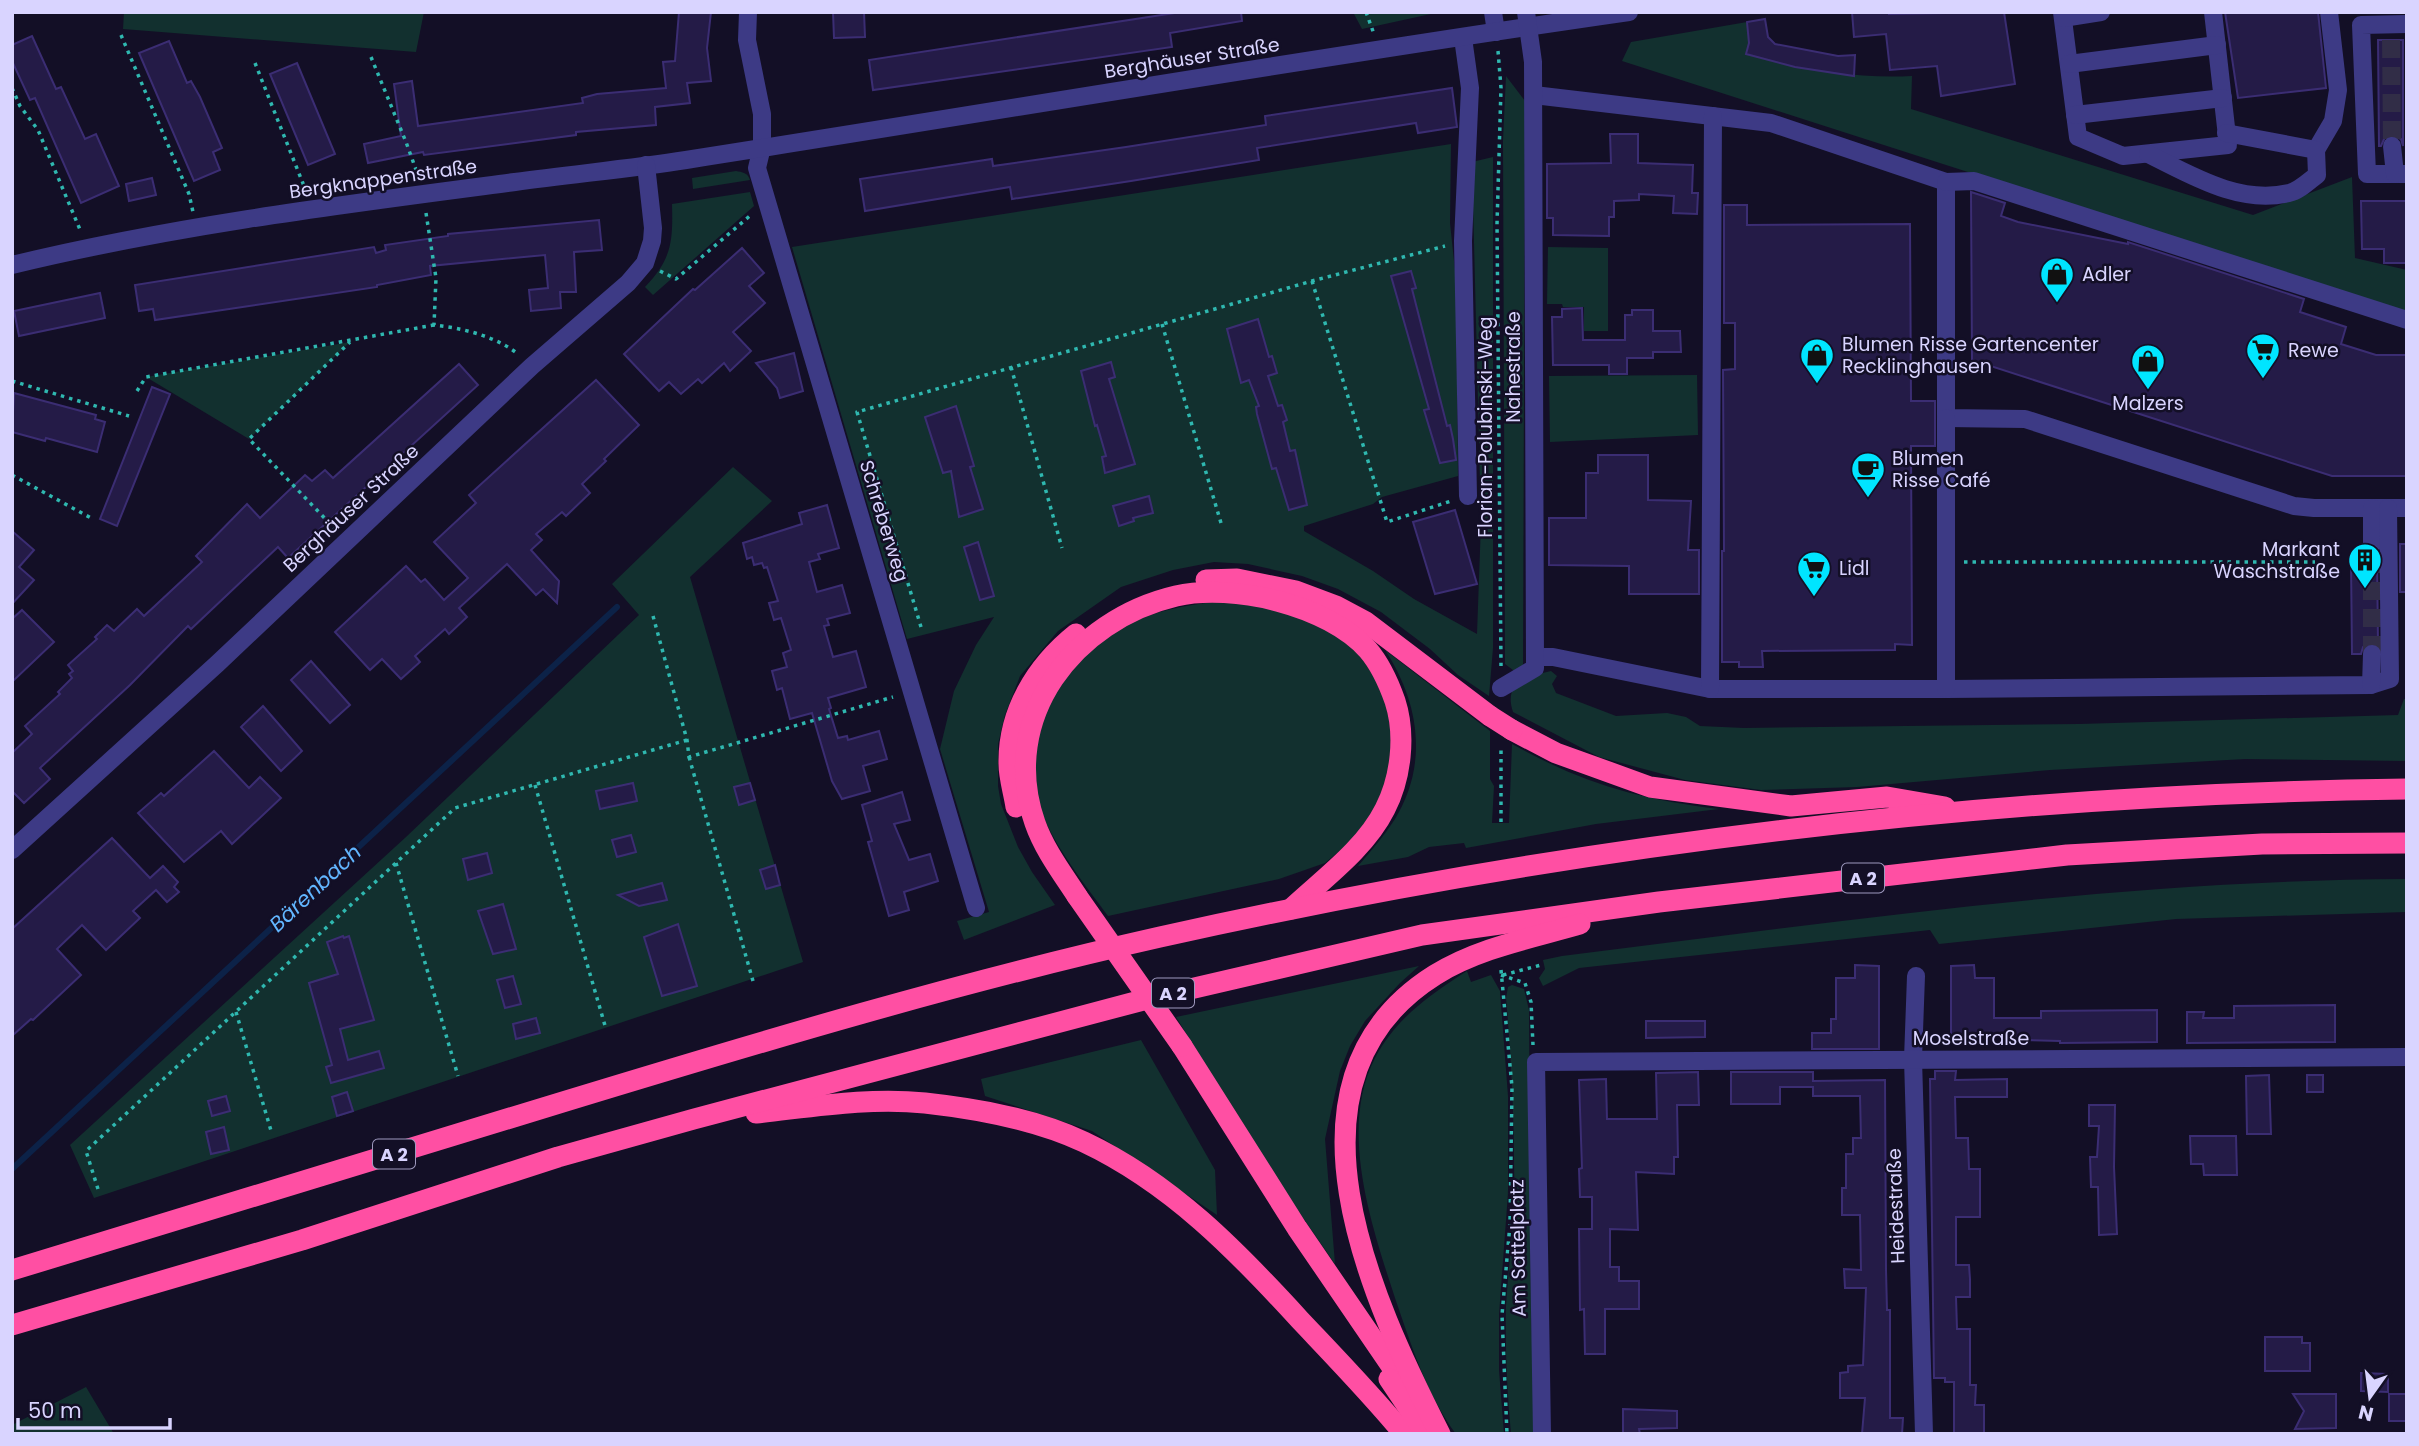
<svg xmlns="http://www.w3.org/2000/svg" width="2419" height="1446" viewBox="0 0 2419 1446" font-family="Poppins,sans-serif">
	<style>
		.green { fill: #12302f }
		.lines { fill: none; stroke-linecap: round; stroke-linejoin: round }
		.stream { stroke: #0c2248; stroke-width: 6 }
		.building { fill: #241b47; stroke: #3b2d73; stroke-width: 2 }
		.minor-tunnel { stroke: #312d47; stroke-width: 18; stroke-dasharray: 18 9; stroke-linecap: butt }
		.path { stroke: #2fb8b0; stroke-width: 3.5; stroke-dasharray: 3.5 5; stroke-linecap: butt }
		.minor { stroke: #3d3a85; stroke-width: 18 }
		.highway { stroke: #ff4fa3; stroke-width: 21 }
		.highway-bridge { stroke: #ff4fa3; stroke-width: 21 }
		.labels { text-anchor: middle; dominant-baseline: central; stroke-width: 5; stroke-linejoin: round; paint-order: stroke }
		.shield { fill: #130f26; stroke: #9e99be; stroke-width: 2 }
		.shield-label { font-size: 18px; font-weight: bold; fill: #d9d4ff }
		.street-label { font-size: 19px; fill: #d9d4ff; stroke: #130f26 }
		.poi-label { font-size: 19px; fill: #d9d4ff; stroke: #130f26; text-anchor: start }
		.water-label { font-size: 21px; font-style: italic; fill: #62b6ff; stroke: #130f26 }
	</style>
	<rect width="100%" height="100%" fill="#130f26"/>
	<!-- green -->
	<g class="green">
		<path d="M124 12H424L416 52 123 29Z"/>
		<path d="M1353 12H1440L1362 29Z"/>
		<path d="M1747 22 1749 43 1746 54C1801 69 1855 79 1912 76L1911 109 2253 215 2352 177 2355 258 2407 270V313L1622 61 1631 42Z"/>
		<path d="M1506 76 1525 101 1523 669 1517 673 1505 664 1503 140Z"/>
		<path d="M1451 144 1450 223 1456 280 1458 476 1382 497 1373 504 1304 526V531L1373 571 1414 599 1477 634 1481 523 1472 162 1493 157V648L1489 696 1458 675 1430 649 1381 612 1338 589 1302 576 1248 564 1214 562 1173 570 1121 587 1058 631 1020 676 1005 715 998 744V786L1001 804 1018 847 1032 872 1055 905 964 940 957 921 989 912 940 749 954 691 976 645 994 617 907 639 792 247Z"/>
		<path d="M736 171C742 172 748 173 750 180L693 189 692 178Z"/>
		<path d="M750 192 754 206 653 295 645 287C672 259 673 241 672 204Z"/>
		<path d="M1548 247 1608 248V331H1584V307H1563L1562 304H1547Z"/>
		<path d="M350 342 249 439 146 377Z"/>
		<path d="M1697 375 1698 435 1550 442 1549 376Z"/>
		<path d="M733 467 772 501 690 577 803 962 94 1198 70 1145 406 837 639 615 612 584Z"/>
		<path d="M1215 602 1272 605 1330 629 1363 658 1378 684 1388 710 1392 743 1387 781 1372 814 1348 844 1325 863 1279 879 1108 916C1086 886 1055 847 1042 813 1031 782 1032 743 1043 712 1055 681 1098 640 1127 625 1155 611 1184 605 1215 602Z"/>
		<path d="M1385 650 1490 731V779L1494 786 1492 823H1509L1512 744C1584 784 1638 799 1719 809L1596 824 1466 848 1464 843 1429 847 1408 857 1358 866C1371 851 1384 836 1395 819 1429 763 1419 702 1385 650Z"/>
		<path d="M1551 671 1557 676 1552 684 1556 693 1616 716 1667 713 1686 717 1700 726 1744 728 2079 724 2398 715 2404 699H2407V761L2245 759 2050 770 1857 787 1761 790 1685 780 1599 757 1513 712C1503 682 1527 677 1551 671Z"/>
		<path d="M2407 879V912L2176 919 1939 944 1930 930 1579 968 1543 986 1539 978 1545 969 1543 960 1562 956C1843 921 2123 880 2407 879Z"/>
		<path d="M1419 966 1400 983 1365 1021 1350 1046 1340 1071 1325 1139 1335 1264 1194 1060 1199 1054 1176 1017Z"/>
		<path d="M1467 971 1471 982 1491 975 1500 991 1508 1096V1193L1499 1315V1370L1504 1434H1456C1426 1394 1411 1344 1395 1298 1372 1227 1338 1129 1375 1058 1396 1018 1431 994 1467 971Z"/>
		<path d="M1512 985 1524 989 1529 1010 1531 1313 1536 1434H1511C1507 1392 1505 1348 1506 1306 1508 1271 1513 1236 1514 1200 1515 1132 1512 1065 1506 998L1508 987Z"/>
		<path d="M1141 1040 1215 1170 1217 1215 1092 1131 985 1096 981 1079Z"/>
		<path d="M86 1387 114 1434H12V1425Z"/>
	</g>
	<g class="lines">
		<!-- stream -->
		<path class="stream" d="M12 1169 617 607"/>
	</g>
	<!-- building -->
	<g class="building">
		<path d="M679 12H711L707 48 711 81 687 83 690 103 655 107 656 125 576 132V135L424 155 423 152 368 163 364 144 401 136 394 84 412 81 418 126 583 103 582 98 597 94 666 88 663 62 675 61Z"/>
		<path d="M833 12H864L865 37 834 38Z"/>
		<path d="M1181 12H1241L1242 21 1170 33 1172 47 873 90 869 60Z"/>
		<path d="M1852 12H1889V14L2004 12 2015 84 1941 96 1937 66 1890 70 1886 34 1854 37Z"/>
		<path d="M2225 12H2318L2326 88 2238 98Z"/>
		<path d="M1765 19 1768 37 1775 44 1838 56 1855 55 1854 76 1795 67 1746 54 1749 43 1747 22Z"/>
		<path d="M32 36 56 89 61 87 85 139 96 134 119 186 81 203 35 98 30 100 12 61V45Z"/>
		<path d="M2378 40H2403V146L2401 139 2391 135 2385 137 2381 146H2379Z"/>
		<path d="M169 41 187 83 191 81 200 97 222 148 213 152 220 170 194 181 139 53Z"/>
		<path d="M297 63 335 154 308 165 270 74Z"/>
		<path d="M1452 88 1457 127 1418 133 1416 123 1257 148 1259 160 1131 181 1012 199 1010 187 865 211 860 179 992 159 993 166 1126 147 1266 125 1265 116Z"/>
		<path d="M1610 134H1638V163L1693 165 1692 193H1698L1697 214 1673 213 1674 196 1639 194V200L1614 201V217H1609V236L1553 235V218H1547V164L1611 163Z"/>
		<path d="M152 178 156 195 129 201 126 184Z"/>
		<path d="M1971 192 2005 203 2001 216 2018 222 2128 244V242L2304 299 2300 312 2346 327 2341 344 2376 355H2407V476H2332L1972 360Z"/>
		<path d="M2361 201H2407V263H2384V249H2362Z"/>
		<path d="M1724 205H1747V225L1910 224 1911 401H1935V446H1911L1912 645 1895 644V650L1762 651 1763 667H1739V662H1722V551H1724L1723 370 1735 369V323H1724Z"/>
		<path d="M599 220 602 250 574 252 576 292H560L561 308 531 311 529 290 548 288 545 255 430 266 431 275 377 285V287L155 320 153 309 139 311 135 285 374 247 376 253 386 250 385 245 448 236V234Z"/>
		<path d="M742 248 764 273 749 286 765 303 733 332 751 351 730 371 724 363 702 383 698 379 681 394 669 382 659 391 624 354 693 289 695 290Z"/>
		<path d="M1411 271 1416 288 1412 289 1447 426 1450 425 1453 439 1456 460 1440 463 1424 410 1429 409 1391 276Z"/>
		<path d="M100 293 105 318 19 336 14 311Z"/>
		<path d="M1582 308 1583 340H1625V315H1632V310H1653V331H1680L1681 352H1653V358H1627V374H1609V365H1553L1552 317H1562V309Z"/>
		<path d="M1258 319 1269 357 1272 356 1277 373 1268 376 1278 406 1282 405 1287 420 1283 422 1290 451 1295 450 1307 505 1289 510 1276 468 1272 469 1257 414 1256 407 1259 406 1249 380 1241 383 1227 329Z"/>
		<path d="M794 353 803 391 780 398 777 388 756 363Z"/>
		<path d="M1111 362 1115 377 1109 379 1135 464 1105 473 1102 457 1106 456 1097 425 1095 426 1081 371Z"/>
		<path d="M459 364 478 385 288 558 278 547 191 629 188 626 130 685 40 768 50 779 24 803 12 791V753L32 734 25 726 60 694 58 692 72 678 69 674 73 671 68 665 97 639 95 637 107 625 114 631 137 609 144 616 202 562 196 556 247 504 260 518 305 475 312 481 325 470 333 478Z"/>
		<path d="M596 380 639 425 604 459 606 461 582 484 590 493 566 516 562 512 536 534 542 540 531 550 559 581 557 603 543 589 536 595 507 564 459 608 467 617 449 634 445 629 415 656 420 662 401 679 382 659 370 670 335 632 406 566 421 582 425 579 444 600 468 578 434 542 476 503 469 495Z"/>
		<path d="M152 387 170 394 117 526 100 519Z"/>
		<path d="M14 393 96 415 95 419 105 422 97 452 46 438 45 441 12 432Z"/>
		<path d="M956 406 974 466 970 467 983 509 959 517 951 471 943 473 925 417Z"/>
		<path d="M1598 455H1648V500L1691 501 1688 550H1699V594H1629V566L1549 565V518H1586V473H1598Z"/>
		<path d="M1149 496 1153 513 1133 518 1134 521 1119 526 1113 506Z"/>
		<path d="M827 505 839 548 818 554 820 559 809 562 817 592 842 585 850 613 827 619 829 625 824 626 833 657 856 651 866 687 828 698 831 708 829 709 838 738 847 736 848 740 879 731 887 759 863 766 870 791 842 799 832 781 812 713 790 719 782 688 777 690 772 671 787 667 783 653 791 650 781 618 774 620 769 603 778 601 767 567 764 568 762 563 754 565 752 557 747 559 743 543 802 524 799 513Z"/>
		<path d="M1455 510 1477 584 1435 594 1413 522Z"/>
		<path d="M12 531 34 550 19 567 34 580 12 604Z"/>
		<path d="M978 542 994 596 980 600 964 547Z"/>
		<rect x="2400" y="544" width="7" height="48"/>
		<path d="M2364 552 2371 556 2377 555 2378 645 2367 644 2363 647 2361 654H2352L2351 561H2364Z"/>
		<path d="M22 610 54 642 12 682V619Z"/>
		<path d="M311 661 350 705 330 723 291 680Z"/>
		<path d="M263 706 302 751 281 771 241 727Z"/>
		<path d="M214 751 249 788 260 777 281 798 232 844 221 831 184 862 138 813 161 793 164 796Z"/>
		<path d="M633 783 637 801 600 809 596 791Z"/>
		<path d="M750 783 755 800 739 805 734 787Z"/>
		<path d="M902 792 910 820 894 824 909 860 930 854 938 881 904 892 909 910 889 916 868 842 872 841 862 805Z"/>
		<path d="M631 835 636 852 617 857 612 840Z"/>
		<path d="M112 838 150 878 163 866 178 882 174 887 179 892 167 902 156 890 133 911 140 918 106 950 82 925 57 949 81 975 33 1020 31 1019 12 1036V929Z"/>
		<path d="M487 853 492 873 468 880 463 859Z"/>
		<path d="M775 865 780 885 766 889 760 870Z"/>
		<path d="M662 883 667 900 639 906 618 895Z"/>
		<path d="M503 904 516 949 493 954 478 911Z"/>
		<path d="M678 924 697 986 662 996 644 937Z"/>
		<path d="M343 936 344 938 349 936 374 1020 340 1029 348 1060 379 1051 384 1068 331 1083 326 1067 332 1065 309 983 338 974 327 942Z"/>
		<path d="M1855 965 1879 966V1049H1812V1033H1831V1019H1836V978H1855Z"/>
		<path d="M1974 965 1975 978H1994V1018H2041V1011L2157 1010V1042L2060 1043V1041L2027 1040V1043L2003 1044V1035H1951V966Z"/>
		<path d="M513 976 521 1004 505 1008 497 980Z"/>
		<path d="M2335 1005V1042L2187 1043V1012H2204L2203 1018H2234V1006Z"/>
		<path d="M536 1018 540 1033 516 1039 513 1024Z"/>
		<path d="M1646 1021H1705V1037L1646 1038Z"/>
		<path d="M1935 1071H1956L1955 1080 2007 1079V1097H1955L1956 1138H1968L1969 1169H1980V1217H1956V1265H1969L1970 1279V1297H1956L1957 1329H1970V1385H1976L1975 1405H1984V1434H1954V1382H1945V1378H1934L1930 1079H1935Z"/>
		<path d="M1698 1072 1699 1105H1677L1678 1157H1674V1174L1636 1172 1638 1230 1610 1229V1267H1619V1281H1639V1309H1605V1354H1585L1584 1309 1580 1310 1579 1229H1592V1197H1580L1579 1169 1582 1168 1579 1080 1606 1079 1607 1119H1657L1656 1073Z"/>
		<path d="M1731 1072H1813V1081L1885 1080 1886 1270 1887 1310H1890V1418H1903L1902 1434H1862L1865 1398H1840V1373L1848 1372V1366L1863 1365 1866 1288H1845L1844 1269 1861 1270 1860 1215H1842V1188H1846V1154H1853V1138H1861L1860 1096H1813V1087H1780V1104H1731Z"/>
		<path d="M2269 1075 2271 1134H2247L2246 1076Z"/>
		<rect x="2307" y="1075" width="16" height="17"/>
		<path d="M347 1092 353 1111 337 1116 332 1097Z"/>
		<path d="M226 1096 230 1111 212 1116 208 1101Z"/>
		<path d="M2089 1105H2115L2114 1167 2117 1234 2099 1235 2098 1187H2091L2090 1157H2097L2099 1126H2089Z"/>
		<path d="M224 1127 229 1150 211 1154 206 1132Z"/>
		<path d="M2190 1136H2236L2237 1175H2204L2203 1164H2191Z"/>
		<path d="M2265 1337H2302V1343H2310V1371H2265Z"/>
		<path d="M2361 1373 2388 1374V1392L2361 1391Z"/>
		<path d="M2293 1394H2336V1428L2295 1429 2304 1411Z"/>
		<rect x="2389" y="1394" width="17" height="27"/>
		<path d="M1623 1409 1677 1411V1428L1639 1429 1640 1434H1623Z"/>
	</g>
	<g class="lines">
		<!-- minor-tunnel -->
		<g class="minor-tunnel">
			<path d="M2391 40 2392 146"/>
			<path d="M2372 654V545"/>
		</g>
		<!-- path -->
		<g class="path">
			<path d="M1366 12 1374 34"/>
			<path d="M121 35 189 194 193 212"/>
			<path d="M1498 51 1501 88 1497 224 1501 666"/>
			<path d="M371 57 406 142 419 178"/>
			<path d="M255 63 306 191"/>
			<path d="M12 88 20 106 38 130 81 232"/>
			<path d="M426 213 436 278 434 325C462 328 495 336 518 354"/>
			<path d="M660 271 676 279 752 214"/>
			<path d="M1312 281 1387 522 1451 501"/>
			<path d="M1162 324 1221 523"/>
			<path d="M1011 367 1062 548"/>
			<path d="M12 381 129 416"/>
			<path d="M137 391 146 377 434 325"/>
			<path d="M12 475 91 518"/>
			<path d="M336 530 249 439 350 342"/>
			<path d="M1964 562H2315"/>
			<path d="M653 616 687 740 689 757 893 697"/>
			<path d="M921 627 857 412 1312 281 1445 246"/>
			<path d="M689 757 753 981"/>
			<path d="M535 785 606 1029"/>
			<path d="M1501 822V747"/>
			<path d="M396 863 458 1076"/>
			<path d="M1501 970 1512 1087 1510 1224 1502 1315 1507 1434"/>
			<path d="M1501 975 1525 983 1531 1002 1533 1045"/>
			<path d="M1503 975 1541 965"/>
			<path d="M236 1012 272 1134"/>
			<path d="M98 1189 86 1151 455 808 687 740"/>
		</g>
		<!-- minor -->
		<g class="minor">
			<path d="M748 12 747 40 762 114V147L757 168 976 908"/>
			<path d="M1493 12 1496 32"/>
			<path d="M2062 12 2078 137 2123 156 2228 145 2213 12"/>
			<path d="M2063 18 2101 12"/>
			<path d="M2407 24 2361 25 2367 174H2407"/>
			<path d="M1463 38 1470 88 1463 241 1468 496"/>
			<path d="M2069 64 2217 45"/>
			<path d="M1534 95 1771 123 1946 182V418L2025 419 2294 506 2314 508H2407"/>
			<path d="M2075 115 2223 98"/>
			<path d="M2392 146 2395 174"/>
			<path d="M2316 150 2333 121 2338 90 2329 12"/>
			<path d="M2148 154C2191 175 2239 205 2289 193 2299 191 2309 181 2317 175L2316 150 2226 133"/>
			<path d="M1946 182 1974 181 2407 320"/>
			<path d="M12 265C177 225 347 204 515 182 572 174 629 169 686 160 1000 111 1314 57 1629 12"/>
			<path d="M2372 508V545"/>
			<path d="M1535 657H1553L1710 689H1946L2371 685 2390 679 2388 508"/>
			<path d="M2371 685 2372 654"/>
			<path d="M1501 688 1535 668 1533 62 1526 12"/>
			<path d="M1710 689 1713 116"/>
			<path d="M1946 689V418"/>
			<path d="M12 850 217 664 532 366 628 283 645 263 652 241 653 228 646 165"/>
			<path d="M1916 976 1913 1059 1924 1434"/>
			<path d="M1542 1434 1536 1062 2407 1057"/>
		</g>
		<!-- highway -->
		<g class="highway">
			<path d="M1206 580 1237 579 1296 591 1336 606 1366 622 1490 716"/>
			<path d="M1512 730 1556 753 1650 787 1791 806 1887 797 1945 807"/>
			<path d="M1016 807C1014 793 1009 778 1009 764 1008 712 1036 666 1076 634"/>
			<path d="M1077 896C1062 873 1044 849 1035 823 998 717 1074 620 1176 596 1233 583 1328 605 1368 650 1380 664 1389 684 1395 701 1406 735 1401 778 1385 809 1365 849 1323 879 1291 909"/>
			<path d="M1182 1046 1297 1228 1405 1386"/>
			<path d="M756 1113C812 1107 869 1097 925 1103 979 1109 1035 1119 1084 1142 1171 1183 1237 1251 1300 1320 1335 1357 1371 1394 1404 1434"/>
			<path d="M12 1270C197 1214 382 1158 566 1101 763 1041 960 982 1160 937 1568 846 1989 794 2407 789"/>
			<path d="M12 1325 302 1240 558 1157 694 1119 1147 999 1422 935 1659 902 2067 855 2262 844 2407 843"/>
			<path d="M1389 1379 1426 1434"/>
			<path d="M1440 1434C1372 1300 1268 1080 1435 975 1478 948 1532 938 1580 924"/>
		</g>
		<!-- highway-bridge -->
		<g class="highway-bridge">
			<path d="M1490 716 1512 730"/>
			<path d="M1077 896 1182 1046"/>
		</g>
	</g>
	<!-- icons -->
	<defs>
		<g id="shop-pin" transform="scale(1.75)"><path d="M0 17L-7.5 6A9.5 9.5 0 1 1 7.5 6Z" fill="#00e5ff" stroke="#130f26"/><path d="M-5-2.5h2.3a2.7 3.5 0 0 1 5.4 0H5L5.5 6h-11ZM-1.5-2.5h3a1.5 2.3 0 0 0-3 0Z" fill="#111"/></g>
		<g id="supermarket-pin" transform="scale(1.75)"><path d="M0 17L-7.5 6A9.5 9.5 0 1 1 7.5 6Z" fill="#00e5ff" stroke="#130f26"/><path d="M-6-5.5h2.5l.6 2H6L4.5 2H-2.5L-4.4-4H-6ZM-1.5 3.2a1.3 1.3 0 1 0 .1 0ZM3 3.2a1.3 1.3 0 1 0 .1 0Z" fill="#111"/></g>
		<g id="cafe-pin" transform="scale(1.75)"><path d="M0 17L-7.5 6A9.5 9.5 0 1 1 7.5 6Z" fill="#00e5ff" stroke="#130f26"/><path d="M-5.5-4.5H6V0H3Q3 3.5 0 3.5H-2.5Q-5.5 3.5-5.5 0ZM3-3.2v2h1.7v-2ZM-6 4.5H4V6H-6Z" fill="#111"/></g>
		<g id="building-pin" transform="scale(1.75)"><path d="M0 17L-7.5 6A9.5 9.5 0 1 1 7.5 6Z" fill="#00e5ff" stroke="#130f26"/><path d="M-4-6H4V6H1V3H-1V6H-4ZM-2.5-4.3h1.7v1.8h-1.7ZM.8-4.3h1.7v1.8H.8ZM-2.5-1h1.7V.8h-1.7ZM.8-1h1.7V.8H.8Z" fill="#111"/></g>
	</defs>
	<g fill-rule="evenodd">
		<use href="#shop-pin" x="2057" y="274"/>
		<use href="#supermarket-pin" x="2263" y="350"/>
		<use href="#shop-pin" x="1817" y="355"/>
		<use href="#shop-pin" x="2148" y="361"/>
		<use href="#cafe-pin" x="1868" y="469"/>
		<use href="#building-pin" x="2365" y="560"/>
		<use href="#supermarket-pin" x="1814" y="568"/>
	</g>
	<g class="labels">
		<!-- shield labels -->
		<g class="shield">
			<rect x="1842" y="863.5" width="42" height="29" rx="5"/>
			<rect x="1152" y="978.5" width="42" height="29" rx="5"/>
			<rect x="373" y="1139.5" width="42" height="29" rx="5"/>
		</g>
		<g class="shield-label">
			<text x="1863" y="878">A 2</text>
			<text x="1173" y="993">A 2</text>
			<text x="394" y="1154">A 2</text>
		</g>
		<!-- street labels -->
		<g class="street-label">
			<text transform="translate(1192 58) rotate(-9)">Berghäuser Straße</text>
			<text transform="translate(383 179) rotate(-8)">Bergknappenstraße</text>
			<text transform="translate(1513 367) rotate(-90)">Nahestraße</text>
			<text transform="translate(1485 427) rotate(-90)">Florian-Polubinski-Weg</text>
			<text transform="translate(351 508) rotate(-43)">Berghäuser Straße</text>
			<text transform="translate(884 521) rotate(73)">Schreberweg</text>
			<text x="1971" y="1038">Moselstraße</text>
			<text transform="translate(1896 1206) rotate(-92)">Heidestraße</text>
			<text transform="translate(1518 1248) rotate(-91)">Am Sattelplatz</text>
		</g>
		<!-- poi labels -->
		<g class="poi-label">
			<text x="2082" y="274">Adler</text>
			<text x="1842" y="344">Blumen Risse Gartencenter<tspan x="1842" dy="22">Recklinghausen</tspan></text>
			<text x="2288" y="350">Rewe</text>
			<text x="2148" y="403" text-anchor="middle">Malzers</text>
			<text x="1892" y="458">Blumen<tspan x="1892" dy="22">Risse Café</tspan></text>
			<text x="2340" y="549" text-anchor="end">Markant<tspan x="2340" dy="22">Waschstraße</tspan></text>
			<text x="1839" y="568">Lidl</text>
		</g>
		<!-- water labels -->
		<g class="water-label">
			<text transform="translate(315 888) rotate(-43)">Bärenbach</text>
		</g>
	</g>
	<!-- border -->
	<rect width="2419" height="1446" fill="none" stroke="#d9d4ff" stroke-width="28"/>
	<!-- north arrow -->
	<g transform="translate(2370 1397) rotate(194)" stroke="#130f26" stroke-width="5" paint-order="stroke">
	<path d="M0-5L12 26L0 18L-12 26Z" fill="#d9d4ff"/>
	<text y="-10" font-size="19" font-weight="bold" text-anchor="middle" fill="#d9d4ff">N</text>
	</g>
	<!-- scale -->
	<path d="M18 1418v10h152v-10" fill="none" stroke="#d9d4ff" stroke-width="3.5"/>
	<text x="28" y="1418" font-size="21" fill="#d9d4ff" stroke="#130f26" stroke-width="5" paint-order="stroke">50 m</text>
</svg>
